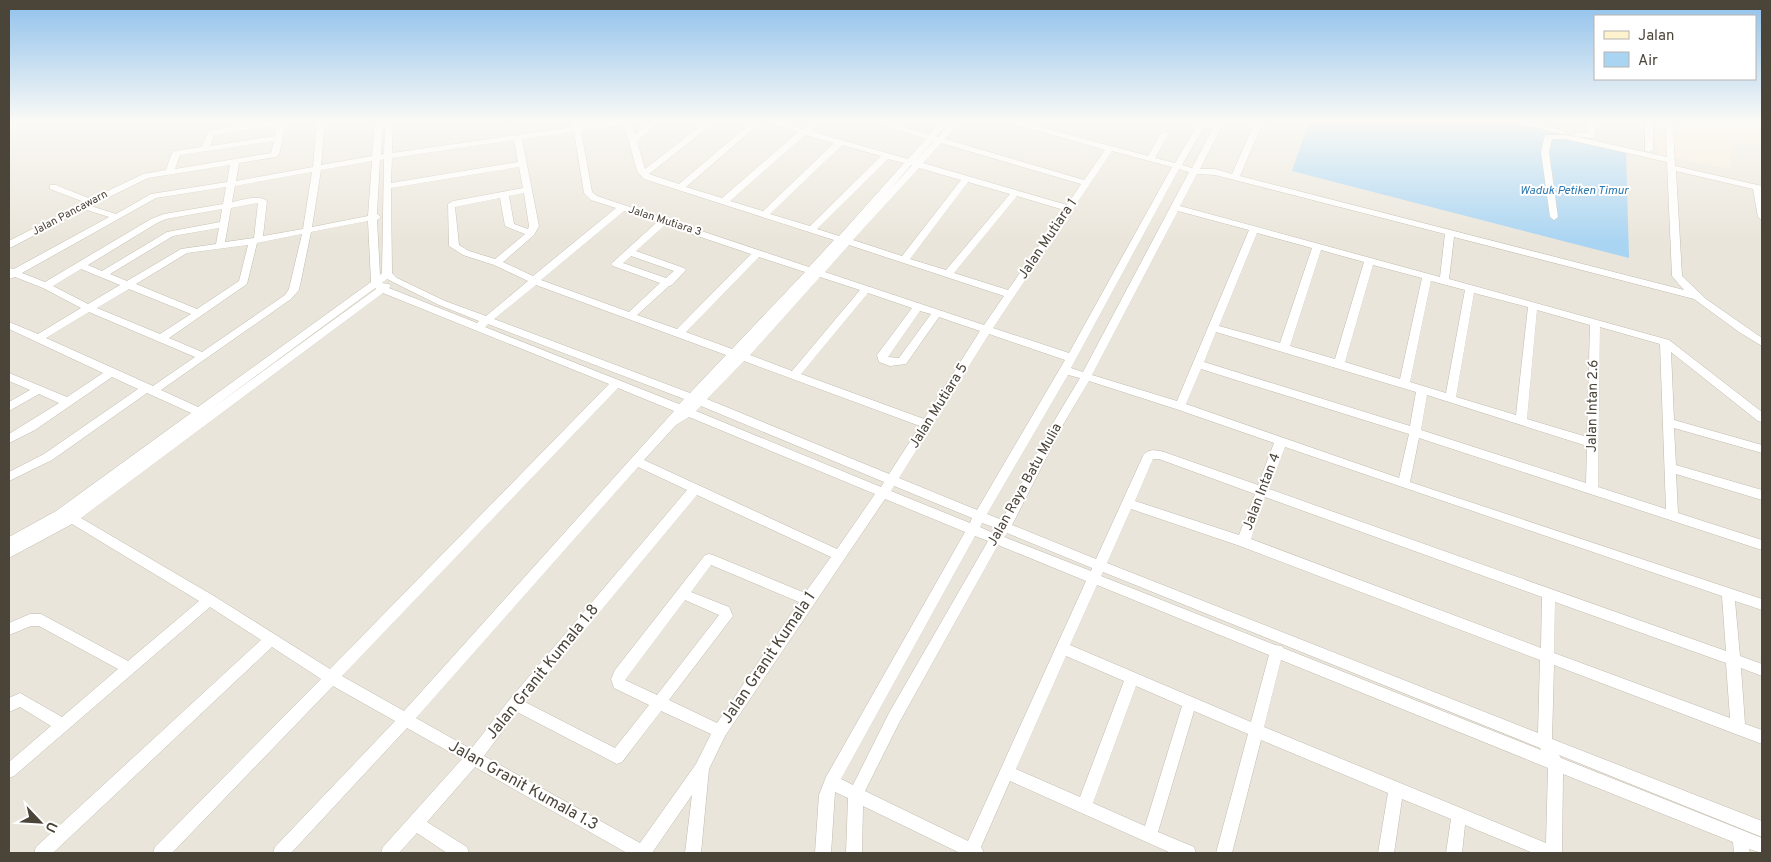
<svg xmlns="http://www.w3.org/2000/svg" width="1771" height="862" viewBox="0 0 1771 862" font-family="Overpass,sans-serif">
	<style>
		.residential { fill: #eae5da }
		.commercial { fill: #f7ead8 }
		.water { fill: #a9d4f2 }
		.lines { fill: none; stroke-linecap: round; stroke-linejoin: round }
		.street-casing { stroke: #c2bbae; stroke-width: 1 }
		.secondary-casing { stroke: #d6c79b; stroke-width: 1 }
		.street { fill: #fff; fill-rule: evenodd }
		.secondary { fill: #fff3cd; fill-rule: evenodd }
		.labels { text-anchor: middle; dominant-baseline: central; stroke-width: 4; stroke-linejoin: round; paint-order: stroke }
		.far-street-label { font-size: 11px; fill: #4b4439; stroke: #fff }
		.far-water-label { font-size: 12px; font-style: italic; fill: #2e7ab2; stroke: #fff }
		.street-label { font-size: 14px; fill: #4b4439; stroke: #fff }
		.near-street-label { font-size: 16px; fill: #4b4439; stroke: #fff }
	</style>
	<rect width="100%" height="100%" fill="#f6f3ec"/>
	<!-- residential -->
	<path class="residential" d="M9 122H1657L1658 154 1730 169 1732 137 1762 144V853H9Z"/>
	<!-- commercial -->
	<path class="commercial" d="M1657 122H1762V144L1732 138 1730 169 1658 154Z"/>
	<!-- water -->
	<path class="water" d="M1309 122H1512L1626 151 1629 258 1292 171Z"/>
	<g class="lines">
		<!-- street casing -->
		<g class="street-casing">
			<g id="street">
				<path d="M262 122H286L279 155 275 157 239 163 236 181 313 167 317 122H325L321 165 372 156 375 122H383L381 155 384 154 385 122H393L392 153 573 127 572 122H580L581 126 604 122H631L635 135 650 122H659L637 141 645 169 705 122H715L649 174 679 184 752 122H761L686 187 722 198 798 132 767 122H781L803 129 810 122H819L810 131 908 159 926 139 874 122H888L929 135 940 122H949L936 137H938L951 122H960L945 139 1084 180 1105 150 1007 122H1022L1148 156 1161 133 1165 131 1169 133 1155 158 1175 163 1199 122H1207L1182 165 1192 168 1216 122H1224L1200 169H1215L1232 174 1255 122H1263L1240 176 1684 290 1672 276 1667 162 1565 139H1552L1549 152 1558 217 1554 220 1550 217 1541 152 1545 135H1565L1577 137 1574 135 1575 133H1588V122H1596L1595 138 1578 137 1667 157 1665 122H1673L1675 166 1762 186V220L1758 217 1753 189 1676 171 1682 276 1706 299 1762 338V346L1739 332 1694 299 1454 237 1449 279 1669 340 1762 412V422L1758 421 1671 352 1674 420 1762 445V453L1674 428 1676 465 1762 490V500L1676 474 1678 513 1762 540V550L1419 438 1410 482 1762 599V610L1735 601 1740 656 1762 664V676L1741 668 1745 724 1762 730V744L1554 665 1552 739 1762 821V837L1559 755 1561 758 1762 838V853L1749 849 1750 853H1734L1733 842 1563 774 1562 853H1533L1465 825 1462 853H1446L1451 819 1402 799 1394 853H1378L1388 793 1261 740 1232 853H1216L1248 734 1194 711 1158 832 1194 847 1196 853H1171L1010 781 981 847 984 853H960L863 806 862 853H846L848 798 835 792 831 853H815L819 795 826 777 965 532 885 499 725 736 709 769 701 853H685L692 795 652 853H627L475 767 427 822 467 847 469 853H447L417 833 399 853H381L383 847 462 759 407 728 291 853H273L275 847 395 721 333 686 172 853H153L155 847 321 679 272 647 53 853H34L36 847 261 640 210 607 14 776 9 778V762L51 726 20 707 9 712V698L20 693 62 717 118 669 39 626H31L9 635V623L30 614H41L128 661 199 601 72 524 9 558V537L56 511 191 413 147 393 52 460 9 481V472L44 454 138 389 112 377 35 430 9 443V434L59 403 39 394 9 411V402L30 390 9 381V373L67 397 103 373 9 329V322L38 334 81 308 43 288 15 277 9 279V268L14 269 109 217 84 209 12 247 9 248V241L84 202 50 189V185H56L91 199 143 174 166 170 171 155 174 151 202 147 208 131ZM624 124 637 171 644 179 834 240 809 267 597 196 592 192 581 130ZM277 125 275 136 210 146 214 135ZM574 132 584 193 591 200 616 208 533 276 503 262 534 235 539 226 522 139ZM805 135 834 143 763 211 730 201ZM514 140 518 162 391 183 392 158ZM274 141 271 153 175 169 180 155ZM933 141H934L915 161ZM941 143 1081 184 1067 205 923 163ZM842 145 881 156 810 226 770 214ZM1112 151 1172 167 1069 353 993 328ZM384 159 382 273 380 275 377 220 381 217 377 214 380 160ZM888 159 904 163 839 236 817 229ZM372 161 368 216 312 227 321 170ZM230 165 227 182 151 194 116 214 91 206 148 178ZM911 165H912L889 191ZM519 167 523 188 453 201 448 204 449 246 463 255 494 265 528 281 486 316 445 301 397 278 392 273 391 188ZM919 168 961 180 902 256 853 240ZM1179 169 1189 172 1083 372 1071 368ZM312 172 303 229 263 236 267 201C258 194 243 200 232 202L235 186ZM1197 174 1215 175 1445 234 1440 277 1180 206ZM968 182 1010 194 946 270 910 259ZM226 187 223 204 164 214 151 219 45 282 22 273 156 198ZM524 193 529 226 528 229 514 224 509 196ZM1017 196 1064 210 1008 290 954 273ZM500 198 505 226 525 234 495 259 469 251 459 245 455 207ZM258 203 254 238 225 242 231 208ZM222 209 220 222 167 232 102 271 88 265 157 223 166 219ZM624 211 657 222 611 264 613 266 660 283 629 312 541 280ZM1178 211 1249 230 1177 401 1092 375ZM368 221 371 282 198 407 161 390 291 299 299 290 311 232ZM665 225 751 254 677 329 637 315 669 286 672 285 686 270 684 268 636 251ZM219 228 216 244 181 249 127 281 110 274 173 236ZM1257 233 1312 248 1280 343 1219 326ZM302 234 289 289 285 295 202 352 169 338 247 284 257 243ZM248 245 239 281 197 309 136 284 187 253ZM849 245 1004 296 984 325 825 272ZM1321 250 1364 262 1335 359 1290 346ZM631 256 674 271 666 278 623 263ZM759 257 805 272 732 349 686 332ZM1373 265 1422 278 1400 379 1345 362ZM81 269 120 285 88 304 53 286ZM820 277 860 290 792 371 750 355ZM387 279 439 305 479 321 477 323 389 288 391 286 389 284 382 283ZM1431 281 1465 290 1446 393 1410 382ZM536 285 726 355 690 393 494 319ZM375 288 376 289 207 412ZM129 289 191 314 160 334 97 308ZM383 293 609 384 330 669 214 596 81 518ZM868 293 912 308 877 355 879 362 890 366 906 364 939 317 980 331 924 419 801 374ZM1474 293 1528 307 1516 415 1456 397ZM1537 310 1590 325 1587 437 1527 419ZM920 311 931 314 899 358 888 357ZM89 312 195 357 153 386 46 338ZM488 324 684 399 679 404 485 327ZM1600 327 1660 344 1666 509 1598 487ZM1216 332 1416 392 1410 426 1204 362ZM989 334 1065 360 977 510 899 478ZM744 361 920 426 889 474 707 399ZM1201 369 1409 434 1399 478 1186 404ZM1068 375 1080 378 1053 423 1002 520 987 514ZM1089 381 1176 409 1274 443 1258 485 1164 452C1157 450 1148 448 1143 456L1096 559 1012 525 1064 423ZM618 388 674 411 404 711 342 676ZM1427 395 1587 446 1586 483 1421 430ZM701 406 884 482 881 487 696 411ZM689 417 875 494 837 549 644 460 676 425ZM1285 447 1722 596 1726 651 1269 489ZM1153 459H1159L1255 494 1239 535 1135 501ZM638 467 687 490 510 699 471 749 416 718ZM894 486 972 518 970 523 891 491ZM697 495 831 557 805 593 713 555 709 554 705 555 615 670 611 679 614 688 649 705 615 748 525 702ZM1265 497 1542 597 1541 648 1251 539ZM1131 509 1240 546 1540 660 1538 733 1107 563ZM982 523 996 528 993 533 980 527ZM1007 533 1092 568 1091 571 1004 537ZM975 536 988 541 889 713 853 785 841 779ZM998 545 1086 581 968 841 865 791 899 723ZM711 565 799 602 717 723 669 700 733 616 729 607 691 592ZM1103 572 1540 748 1541 750 1283 648 1282 646 1275 645 1101 576ZM1097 585 1269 655 1251 722 1070 645ZM685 600 719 615 657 695 625 680ZM1555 602 1726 663 1730 718 1554 653ZM1066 656 1124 681 1080 797 1016 769ZM1281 660 1548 768 1546 843 1264 727ZM1136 686 1182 706 1145 826 1093 803ZM661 711 711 734 696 764 640 843 484 756 517 712 617 764 622 762Z"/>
				<path d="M1514 122H1530L1566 132 1562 134Z"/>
				<path d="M1645 122H1653V150L1649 152 1645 150Z"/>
			</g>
		</g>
		<!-- secondary casing -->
		<g class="secondary-casing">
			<path id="secondary" d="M11 122H24L9 131V124Z"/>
		</g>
		<!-- street -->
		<use href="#street" class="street"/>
		<!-- secondary -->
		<use href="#secondary" class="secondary"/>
	</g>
	<!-- sky -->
	<linearGradient id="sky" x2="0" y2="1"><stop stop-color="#8fc1ec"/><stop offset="0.5" stop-color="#fbfaf6"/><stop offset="1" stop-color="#fbfaf6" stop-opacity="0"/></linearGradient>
	<rect width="1771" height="243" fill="url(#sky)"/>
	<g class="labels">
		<!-- far-street labels -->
		<g class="far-street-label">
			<text transform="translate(70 213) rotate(-28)">Jalan Pancawarn</text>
			<text transform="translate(665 221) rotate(18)">Jalan Mutiara 3</text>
		</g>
		<!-- far-water labels -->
		<g class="far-water-label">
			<text x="1574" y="191">Waduk Petiken Timur</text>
		</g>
		<!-- street labels -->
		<g class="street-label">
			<text transform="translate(1048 239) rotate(-56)">Jalan Mutiara 1</text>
			<text transform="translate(939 406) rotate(-58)">Jalan Mutiara 5</text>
			<text transform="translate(1593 406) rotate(-89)">Jalan Intan 2.6</text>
			<text transform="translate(1025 485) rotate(-61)">Jalan Raya Batu Mulia</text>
			<text transform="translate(1262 492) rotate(-69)">Jalan Intan 4</text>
		</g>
		<!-- near-street labels -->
		<g class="near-street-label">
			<text transform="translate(769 658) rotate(-56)">Jalan Granit Kumala 1</text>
			<text transform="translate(543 672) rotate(-51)">Jalan Granit Kumala 1.8</text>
			<text transform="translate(523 786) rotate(29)">Jalan Granit Kumala 1.3</text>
		</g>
	</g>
	<!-- border -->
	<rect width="1771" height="862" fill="none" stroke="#4b4439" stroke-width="20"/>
	<!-- legend -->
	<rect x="1594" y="15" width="162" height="65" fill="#ffffff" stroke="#b7b4b0"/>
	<rect x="1604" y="31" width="25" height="8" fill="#fff3cd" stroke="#b7b4b0"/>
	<text x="1638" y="40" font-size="15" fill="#4b4439">Jalan</text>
	<rect x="1604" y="52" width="25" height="15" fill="#a9d4f2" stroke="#b7b4b0"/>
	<text x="1638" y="65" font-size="15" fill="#4b4439">Air</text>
	<!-- north arrow -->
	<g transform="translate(40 822) rotate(115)" stroke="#ffffff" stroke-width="4" paint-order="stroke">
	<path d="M0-4L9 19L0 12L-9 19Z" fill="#4b4439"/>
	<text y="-8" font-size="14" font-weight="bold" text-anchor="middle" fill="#4b4439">U</text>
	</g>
</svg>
